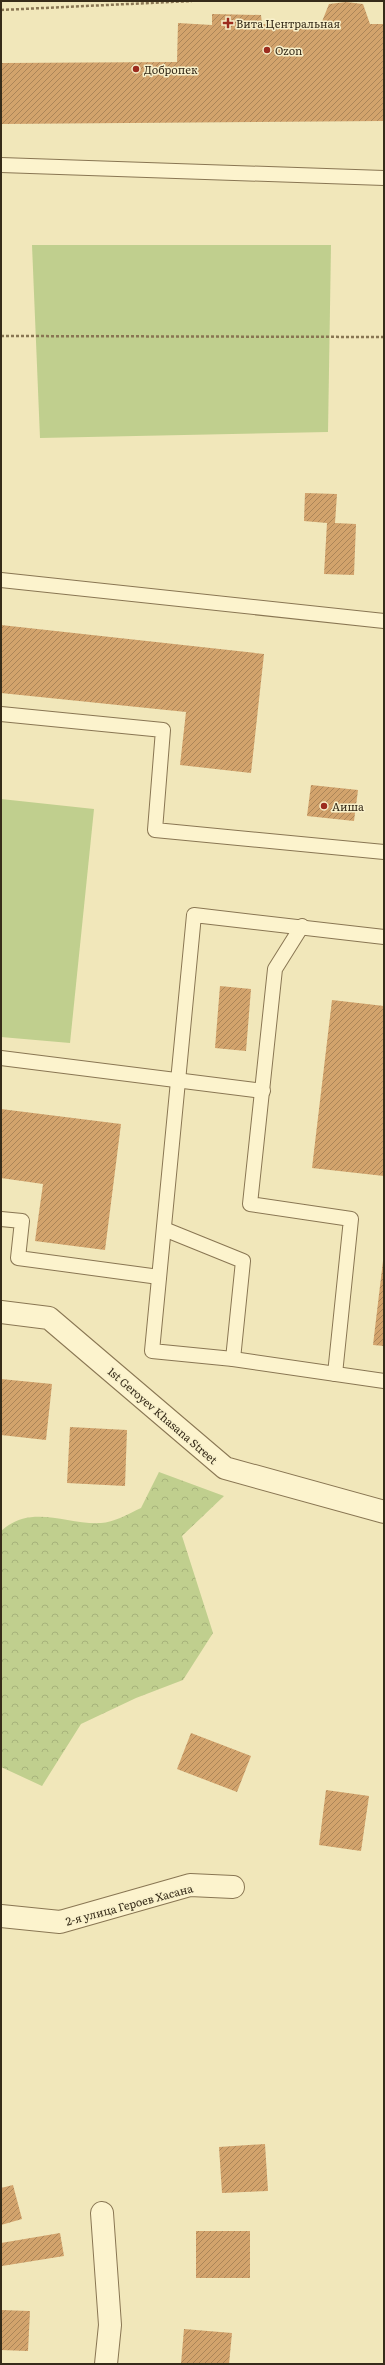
<svg xmlns="http://www.w3.org/2000/svg" width="385" height="2365" viewBox="0 0 385 2365" font-family="Literata,serif">
	<style>
		.green { fill: #c0cf8e }
		.forest { fill: url(#forest-crowns) }
		.building { fill: url(#building-hatch) }
		.lines { fill: none; stroke-linecap: round; stroke-linejoin: round }
		.service-casing { stroke: #897653; stroke-width: 16 }
		.minor-casing { stroke: #897653; stroke-width: 24 }
		.path { stroke: #897653; stroke-width: 2.5; stroke-dasharray: 3 2; stroke-linecap: butt }
		.service { stroke: #fcf3cd; stroke-width: 14 }
		.minor { stroke: #fcf3cd; stroke-width: 22 }
		.poi-dot { fill: #9c2c1f; stroke: #f8f0ca; stroke-width: 1.5 }
		.labels { text-anchor: middle; dominant-baseline: central; stroke-width: 3; stroke-linejoin: round; paint-order: stroke }
		.poi-label { font-size: 11px; fill: #362b19; stroke: #f8f0ca; text-anchor: start }
		.street-label { font-size: 11px; fill: #362b19; stroke: #f8f0ca }
	</style>
	<defs>
		<pattern id="forest-crowns" width="20" height="18" patternUnits="userSpaceOnUse"><rect width="20" height="18" fill="#c0cf8e"/><path d="M2 6a3 3 0 1 1 6 0M12 15a3 3 0 1 1 6 0" fill="none" stroke="#a6b27a"/></pattern>
		<pattern id="building-hatch" width="6" height="6" patternUnits="userSpaceOnUse"><rect width="6" height="6" fill="#d2a36c"/><path d="M-1 1l2-2M0 6l6-6M5 7l2-2" fill="none" stroke="#ab8558"/></pattern>
	</defs>
	<rect width="100%" height="100%" fill="#f1e7ba"/>
	<!-- green -->
	<g class="green">
		<path d="M32 245H331L328 432 40 438Z"/>
		<path d="M1 799 94 809 70 1043 1 1037Z"/>
	</g>
	<!-- forest -->
	<path class="forest" d="M159 1472 224 1496 182 1536 213 1633 183 1680 136 1698 81 1724 42 1786 1 1767V1531C31 1503 67 1525 101 1523 113 1523 130 1513 141 1508Z"/>
	<!-- building -->
	<g class="building">
		<path d="M346 2 363 4 370 24H384V121L1 124V63L177 62 178 23 212 25V14L261 15 262 24H321L329 4Z"/>
		<path d="M305 493 337 494 335 523 356 524 354 575 324 574 327 523 304 521Z"/>
		<path d="M1 625 264 654 251 773 180 765 186 712 1 693Z"/>
		<path d="M311 785 358 790 354 821 307 816Z"/>
		<path d="M220 986 251 989 246 1051 215 1048Z"/>
		<path d="M332 1000 384 1006V1176L312 1168Z"/>
		<path d="M1 1109 121 1124 105 1250 35 1241 43 1184 1 1178Z"/>
		<path d="M383 1261H384V1346L373 1345Z"/>
		<path d="M1 1379 52 1384 46 1440 1 1435Z"/>
		<path d="M70 1427 127 1430 125 1486 67 1483Z"/>
		<path d="M191 1733 251 1756 237 1792 177 1769Z"/>
		<path d="M326 1790 369 1796 361 1851 319 1845Z"/>
		<path d="M265 2144 268 2191 222 2193 219 2147Z"/>
		<path d="M13 2185 22 2219 1 2225V2188Z"/>
		<rect x="196" y="2231" width="54" height="47"/>
		<path d="M60 2233 64 2256 2 2266 1 2243Z"/>
		<path d="M1 2310 30 2311 28 2351 1 2350Z"/>
		<path d="M184 2329 232 2333 229 2364H181Z"/>
	</g>
	<g class="lines">
		<!-- service casing -->
		<g class="service-casing">
			<g id="service">
				<path d="M1 165 384 178"/>
				<path d="M1 580 384 621"/>
				<path d="M1 714 163 730 155 830 384 852"/>
				<path d="M302 926 275 969 250 1204 351 1219 335 1374"/>
				<path d="M1 1058 263 1091"/>
				<path d="M1 1219 22 1221 18 1258 159 1277"/>
				<path d="M164 1229 243 1261 233 1359 384 1381"/>
				<path d="M233 1359 152 1351 194 915 384 937"/>
			</g>
		</g>
		<!-- minor casing -->
		<g class="minor-casing">
			<g id="minor">
				<path d="M1 1312 49 1318 225 1468 384 1512"/>
				<path d="M1 1916 60 1922 190 1885 233 1887"/>
				<path d="M102 2213 110 2325 106 2364"/>
			</g>
		</g>
		<!-- path -->
		<g class="path">
			<path d="M1 10 192 1"/>
			<path d="M1 336 384 337"/>
		</g>
		<!-- service -->
		<use href="#service" class="service"/>
		<!-- minor -->
		<use href="#minor" class="minor"/>
	</g>
	<!-- markers -->
	<g class="poi-dot">
		<path d="M226 17h4v4h4v4h-4v4h-4v-4h-4v-4h4z"/>
		<circle cx="267" cy="50" r="4"/>
		<circle cx="136" cy="69" r="4"/>
		<circle cx="324" cy="806" r="4"/>
	</g>
	<g class="labels">
		<!-- poi labels -->
		<g class="poi-label">
			<text x="236" y="23">Вита Центральная</text>
			<text x="275" y="50">Ozon</text>
			<text x="144" y="69">Добропек</text>
			<text x="332" y="806">Аиша</text>
		</g>
		<!-- street labels -->
		<g class="street-label">
			<text transform="translate(163 1415) rotate(41)">1st Geroyev Khasana Street</text>
			<text transform="translate(129 1904) rotate(-15)">2-я улица Героев Хасана</text>
		</g>
	</g>
	<!-- border -->
	<rect width="385" height="2365" fill="none" stroke="#362b19" stroke-width="4"/>
</svg>
